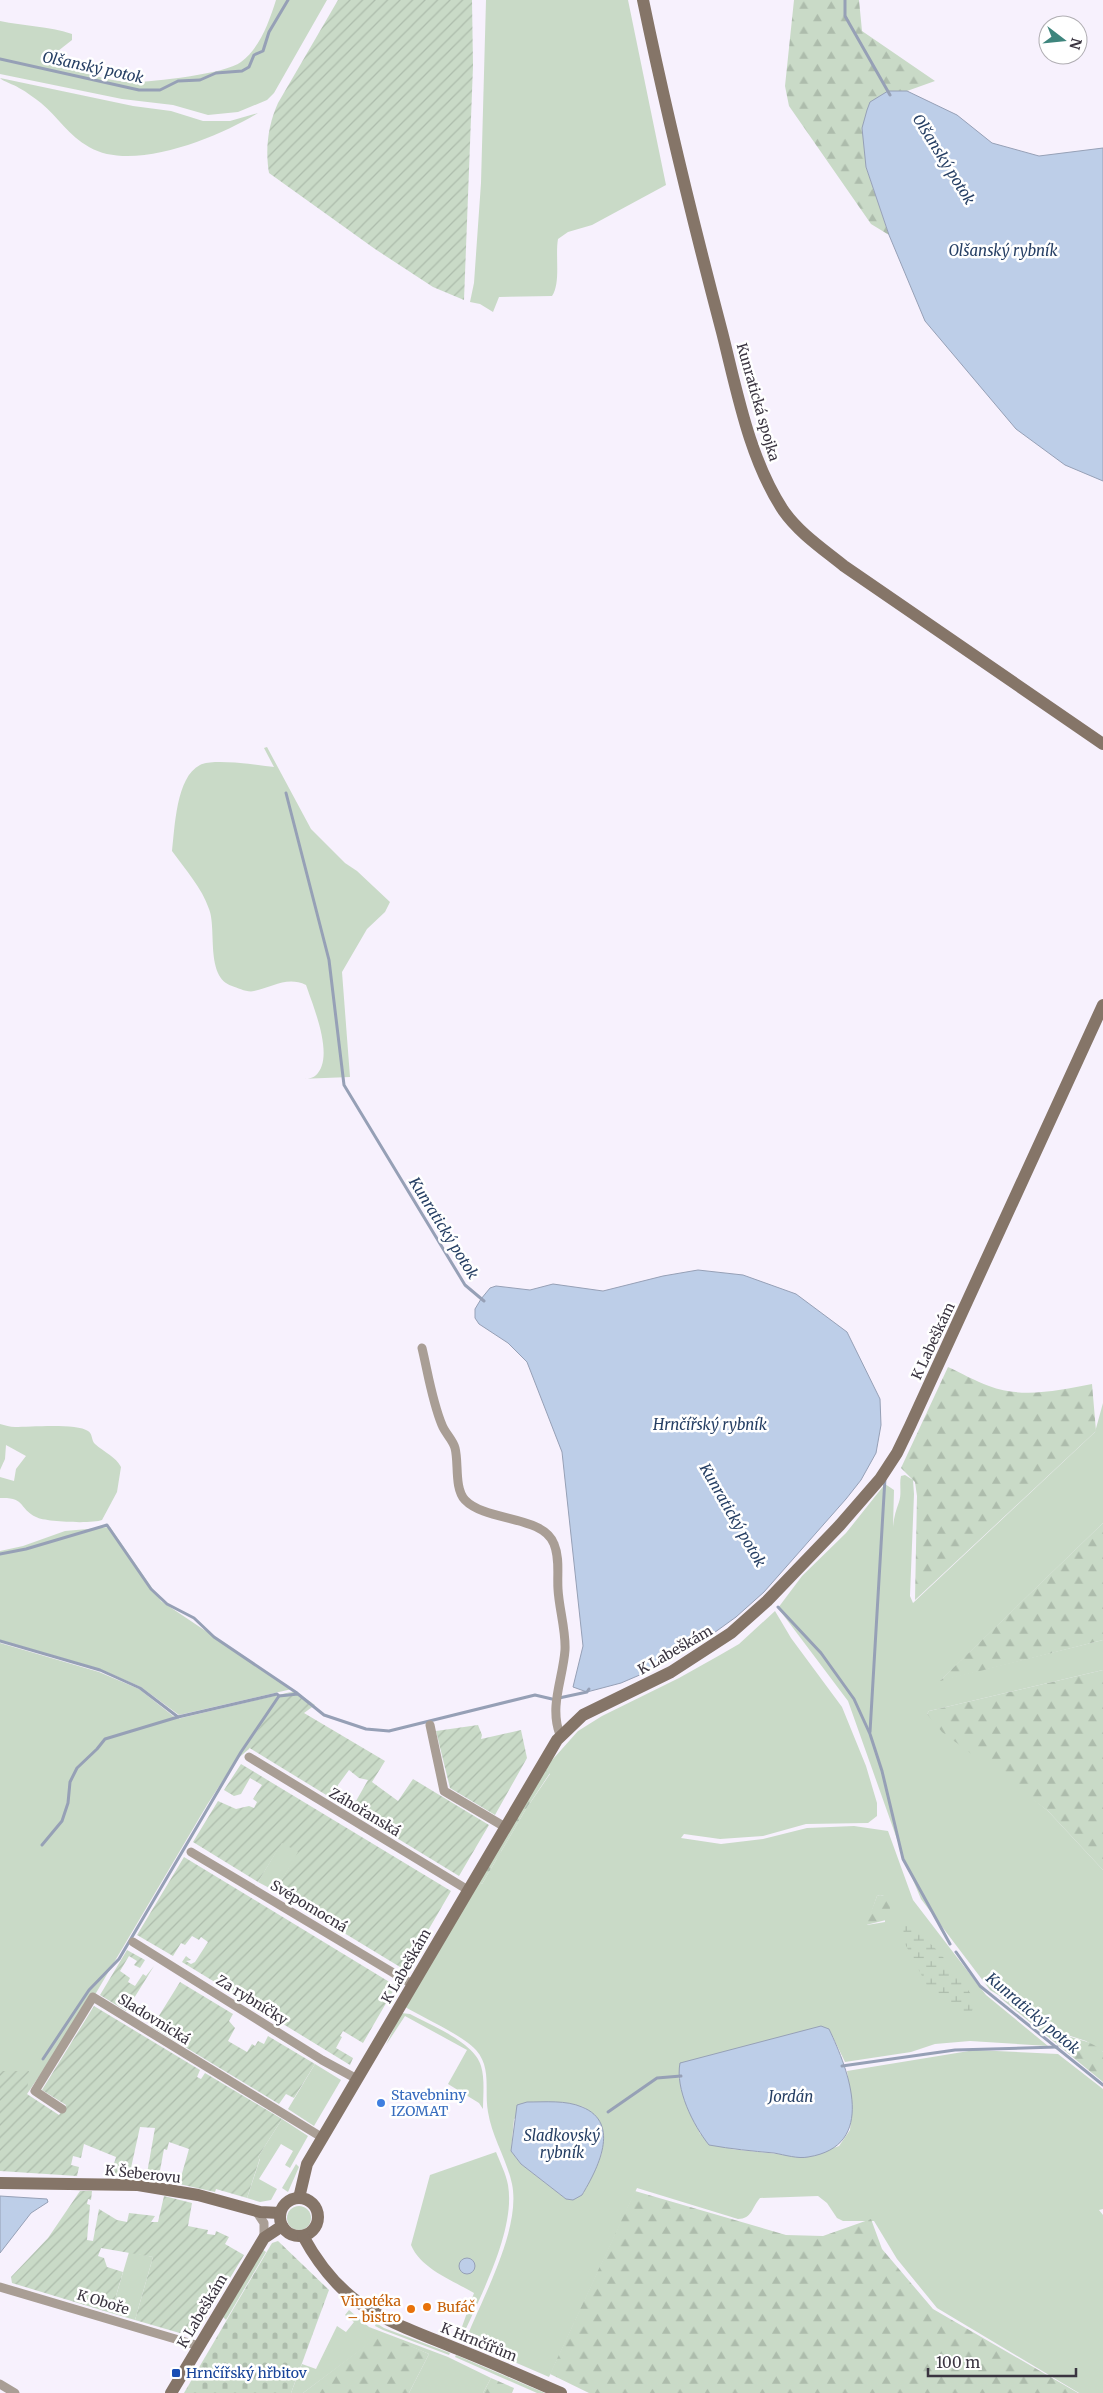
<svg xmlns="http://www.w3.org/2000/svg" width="1103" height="2393" viewBox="0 0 1103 2393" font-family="Merriweather,serif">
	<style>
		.grass { fill: #c9dac7; fill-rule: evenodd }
		.forest { fill: url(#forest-firs) }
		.wetland { fill: url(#wetland-marsh) }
		.cemetery { fill: url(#cemetery-stones) }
		.garden { fill: url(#garden-furrows) }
		.water { fill: #bdcee8; stroke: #96a0b6 }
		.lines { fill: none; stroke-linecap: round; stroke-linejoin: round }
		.stream { stroke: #96a0b6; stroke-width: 3 }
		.street { stroke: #a99e95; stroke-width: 9 }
		.secondary { stroke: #857568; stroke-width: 12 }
		.shop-dot { fill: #3f7fe0; stroke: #fff; stroke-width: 2 }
		.food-dot { fill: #e8710a; stroke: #fff; stroke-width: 2 }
		.transit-dot { fill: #1a4fb4; stroke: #fff; stroke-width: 2 }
		.labels { text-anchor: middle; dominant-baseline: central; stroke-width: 5; stroke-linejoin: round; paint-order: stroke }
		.street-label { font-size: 14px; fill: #3a3440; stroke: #fff }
		.shop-label { font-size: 14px; fill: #366cbe; stroke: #fff; text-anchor: start }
		.food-label { font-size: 14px; fill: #c56008; stroke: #fff; text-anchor: end }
		.transit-label { font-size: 14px; fill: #164399; stroke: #fff; text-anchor: start }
		.water-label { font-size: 15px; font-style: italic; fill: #263f64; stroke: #fff }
	</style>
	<defs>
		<pattern id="forest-firs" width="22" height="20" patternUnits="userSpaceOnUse" patternTransform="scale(1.25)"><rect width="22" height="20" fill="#c9dac7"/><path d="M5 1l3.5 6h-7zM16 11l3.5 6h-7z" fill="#adbcac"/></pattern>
		<pattern id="wetland-marsh" width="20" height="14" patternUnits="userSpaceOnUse" patternTransform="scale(1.25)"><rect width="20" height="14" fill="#c9dac7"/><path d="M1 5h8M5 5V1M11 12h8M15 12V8" fill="none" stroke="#adbcac"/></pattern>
		<pattern id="cemetery-stones" width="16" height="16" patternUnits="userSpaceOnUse" patternTransform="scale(1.25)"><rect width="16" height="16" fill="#c9dac7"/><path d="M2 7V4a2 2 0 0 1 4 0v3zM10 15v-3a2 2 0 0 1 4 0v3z" fill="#adbcac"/></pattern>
		<pattern id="garden-furrows" width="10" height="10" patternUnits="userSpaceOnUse" patternTransform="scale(1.25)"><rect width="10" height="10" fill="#c9dac7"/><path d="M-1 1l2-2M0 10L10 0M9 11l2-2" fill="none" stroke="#adbcac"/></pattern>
	</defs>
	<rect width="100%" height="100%" fill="#f7f1fd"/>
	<!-- grass -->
	<g class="grass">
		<path d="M276 0H327L274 93 267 100 238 112 208 115 173 105 122 99 0 74V21C24 26 48 26 72 34V40L58 51 56 64 61 66C83 72 109 82 132 82 154 82 225 74 241 62 260 48 269 22 276 0Z"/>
		<path d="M486 0H628L666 185 592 225 568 232 558 239C555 256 561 283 552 296L499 297 493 312 480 304 470 302 474 283 481 183Z"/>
		<path d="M0 78 133 106 171 111 203 121H230L258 113C218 137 133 173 89 147 69 136 58 117 41 103 34 98 27 92 19 88 13 84 4 82 0 78Z"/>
		<path d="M267 747 311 829 345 863 357 871 390 902 385 912 367 929 342 972 350 1077 299 1079C304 1079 311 1079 315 1076 336 1059 313 1006 306 985 287 976 273 987 254 991 248 993 238 988 232 986 205 977 217 929 209 909 202 888 185 869 172 851 175 827 176 777 200 765 213 758 258 765 274 767L264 748Z"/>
		<path d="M1103 1403V1523L941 1680 1103 1640V1670L929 1711 927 1714 1048 1811 1103 1870V2052L1086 2041 1058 2032 990 1990 921 1899 903 1856 848 1701 778 1608 802 1576 846 1533 885 1484 894 1490 893 1527C894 1517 896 1510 899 1502 902 1493 899 1484 901 1476L905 1475 913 1480 914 1494 910 1596 913 1603 1095 1432Z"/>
		<path d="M0 1424C5 1425 10 1427 15 1427 30 1427 77 1423 88 1431 93 1434 91 1440 95 1444 104 1452 116 1457 121 1467L117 1492 102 1520C92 1524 45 1522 36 1517 18 1508 26 1497 0 1498V1477L14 1481 16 1469 26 1456 6 1445 5 1459 0 1470Z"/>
		<path d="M110 1527 161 1601 292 1689 179 1715 141 1687 100 1669 0 1640V1551L23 1546 65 1531Z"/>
		<path d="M775 1611 791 1638 842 1707 866 1766 877 1803V1816L868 1823 806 1824 763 1836 720 1839 684 1834 681 1838 721 1844 763 1839 807 1828 854 1826 888 1831 913 1900 986 1995 1048 2046 970 2041 935 2044 911 2052 845 2062 829 2029 678 2076 700 2134 731 2149 807 2157 839 2146 850 2130 852 2107 847 2071 975 2050 1058 2054 1103 2089V2209L1099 2210 1103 2215V2393H1079L937 2308 897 2259 874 2221H843L837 2218 827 2203 818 2196 760 2198C752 2207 752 2219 738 2219L637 2188 549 2377 484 2349 486 2339 469 2332C485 2293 521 2227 512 2184 507 2160 492 2137 488 2112 484 2091 492 2068 476 2050 462 2035 424 2018 405 2007L479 1882 482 1884 526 1809 550 1774 545 1768 578 1731 602 1716 679 1678 720 1655 739 1644ZM880 1895 884 1896 885 1922 867 1925 877 1896ZM553 2102 584 2107 602 2153 582 2195 566 2199 521 2164 511 2151 514 2119Z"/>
		<path d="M0 1643 99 1672 139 1689 177 1719 295 1691 278 1697 249 1749 236 1760 207 1805 96 1993 27 2094 0 2071Z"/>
		<path d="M282 1842 299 1852 275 1891 258 1882Z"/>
		<path d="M401 2013 410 2014C431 2025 475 2043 481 2066 485 2079 483 2096 483 2109L479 2103 448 2084 467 2050 405 2016 386 2045Z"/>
		<path d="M315 2064 341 2080 314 2126 288 2109Z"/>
		<path d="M282 2119 308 2136 290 2168 285 2165 293 2151 281 2144 259 2179 277 2189 271 2200 260 2202 247 2198 260 2159 258 2157Z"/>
		<path d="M496 2152C500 2162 506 2174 508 2185 516 2231 479 2298 461 2340L458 2338 474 2293C452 2280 421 2269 411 2245L430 2175Z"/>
		<path d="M296 2164 299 2167 288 2192 282 2188Z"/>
		<circle cx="299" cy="2218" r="12"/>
		<path d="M263 2250 266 2252 226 2320 223 2317Z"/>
		<path d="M129 2252 153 2257 135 2320 111 2313Z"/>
		<path d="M349 2310 369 2327 448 2357 491 2378 483 2393H409L429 2354 382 2334 303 2393H291L302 2364 316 2369 337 2326 346 2332 354 2322 345 2315Z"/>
		<path d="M376 2323 384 2328 450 2353 449 2355 383 2330 375 2326Z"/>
		<path d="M456 2355 545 2393H537L455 2357Z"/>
	</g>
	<!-- forest -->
	<g class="forest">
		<path d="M794 0H859L862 31 935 81 907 91H888L866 167 889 235 871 224 789 106 785 86Z"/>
		<path d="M948 1367C961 1373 975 1381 989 1386 1023 1399 1059 1390 1092 1384L1096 1431 915 1600 917 1496 915 1482 901 1468Z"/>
		<path d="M1103 1523V1640L940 1681 953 1668Z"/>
		<path d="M1103 1670V1870L1048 1811 942 1732 927 1714 929 1711Z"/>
		<path d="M545 1768 550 1773 526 1809 482 1884 479 1882Z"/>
		<path d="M880 1895 884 1896 890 1902V1919L866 1925 877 1896Z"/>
		<path d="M998 1996C1018 2008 1038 2021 1058 2032 1073 2040 1091 2039 1103 2052V2082Z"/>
		<path d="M635 2191 786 2235 823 2236 871 2219 882 2249 933 2309 1078 2393H589L550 2374Z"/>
		<path d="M382 2333 429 2354 409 2393H303Z"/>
		<path d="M491 2378 514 2388 512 2393H483Z"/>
	</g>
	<!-- wetland -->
	<path class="wetland" d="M904 1923C935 1942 955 1971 975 2000L971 2015 933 1997 903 1940Z"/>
	<!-- cemetery -->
	<path class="cemetery" d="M278 2241 329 2290 291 2393H184L272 2243Z"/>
	<!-- garden -->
	<g class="garden">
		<path d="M338 0H472L473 66 464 300 433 287 375 249 269 173C265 149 268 125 278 103Z"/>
		<path d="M295 1691 315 1705 304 1713 385 1761 372 1782 398 1801 413 1779 489 1825 459 1876 341 1804 346 1805 350 1798 356 1801 368 1780 359 1778 349 1770 338 1785 337 1790 341 1792 336 1801 248 1747 278 1697Z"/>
		<path d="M478 1725 482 1735 481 1739 521 1730 527 1758 495 1815 450 1788 436 1731Z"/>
		<path d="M241 1764 451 1891 405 1970 275 1891 298 1852 282 1843 258 1882 193 1842 218 1801 236 1809 249 1806 254 1808 257 1802 253 1799 262 1785 250 1778 241 1794 234 1796 224 1790Z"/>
		<path d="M184 1857 396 1986 363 2043 343 2031 340 2036 342 2037 336 2048 353 2058 350 2065 182 1962 186 1956 191 1960 186 1961 191 1964 195 1962 208 1942 201 1937 199 1940 192 1936 185 1945 181 1943 173 1956 137 1935Z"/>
		<path d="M127 1950 145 1960 140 1968 134 1965 137 1961 129 1956 120 1971 130 1978 128 1982 135 1986 143 1974 146 1976 154 1966 126 2011 100 1995Z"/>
		<path d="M180 1982 233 2014 229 2021 235 2028 228 2041 247 2052 252 2044 255 2046 258 2041 264 2044 268 2036 315 2064 294 2098 286 2094 279 2104 152 2027Z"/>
		<path d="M94 2006 200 2070 197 2077 201 2079 205 2073 282 2119 258 2157 260 2158 247 2198 216 2189 215 2192 179 2184 189 2149 169 2142 167 2150 164 2149 158 2181 146 2179 155 2128 140 2127 129 2177 114 2176 113 2167 116 2157 84 2144 81 2158 73 2156 71 2165 79 2167 77 2176 0 2171V2071H29L27 2094 59 2115 66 2105 42 2090Z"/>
		<path d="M80 2191H92L91 2200 88 2199 87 2204 90 2205 87 2240 93 2241 99 2209 117 2220 127 2222 129 2213 155 2216 151 2222H158L164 2196 192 2203 188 2226 208 2230 207 2234 215 2235 216 2231 229 2237 225 2244 244 2255 196 2334 190 2336 135 2320 153 2257 101 2248 98 2256 104 2258 107 2267 123 2272 111 2313 12 2283 11 2277 48 2238Z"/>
	</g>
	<!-- water -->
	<g class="water">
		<path d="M888 91H907L957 115 992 143 1039 156 1103 148V481L1065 465 1016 429 925 321 889 235 866 167 862 128 867 110 870 102Z"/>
		<path d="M698 1270 743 1275 796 1294 847 1332 880 1399 881 1425 876 1453 861 1480 846 1499 764 1592 736 1617 700 1643 649 1671 621 1683 587 1692 573 1687 583 1646 562 1452 527 1362 508 1343 479 1324 475 1318V1309L481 1299 490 1288 496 1286 530 1290 553 1284 603 1291 663 1276Z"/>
		<path d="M821 2026 829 2029C849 2071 878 2146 808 2157 798 2159 785 2155 774 2153 752 2151 731 2149 709 2145 693 2125 675 2089 680 2063Z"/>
		<path d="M527 2102C545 2102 566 2100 582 2107 622 2123 597 2170 582 2195L573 2200 566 2199 521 2164 511 2151 517 2105Z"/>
		<path d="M0 2196 47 2199 48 2202 31 2213 0 2253Z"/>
		<circle cx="467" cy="2266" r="8"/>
	</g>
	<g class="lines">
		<!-- stream -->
		<g class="stream">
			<path d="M845 0V16L890 95"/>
			<path d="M0 59 139 90H160L178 81 200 80 216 73 242 71 249 67 254 55 263 51 269 32 288 0"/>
			<path d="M286 793 329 960 344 1085 465 1285 484 1301"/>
			<path d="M0 1554 26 1549 107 1525 151 1589 167 1604 194 1618 214 1637 297 1693"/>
			<path d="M778 1607 821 1653 854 1699 870 1734 882 1771 903 1859 950 1944"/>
			<path d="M0 1641 100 1670 140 1688 178 1717"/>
			<path d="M559 1698 587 1692 589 1689"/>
			<path d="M870 1732 885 1478"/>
			<path d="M42 1845 62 1821 68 1803 70 1782 77 1768 97 1749 105 1739 178 1717 277 1694 279 1696"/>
			<path d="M956 1952 980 1986 1103 2085"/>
			<path d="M43 2059 89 1990 119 1959 241 1752 279 1696 298 1694 324 1715 366 1729 389 1731 535 1695 552 1699"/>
			<path d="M842 2066 955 2050 1057 2047"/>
			<path d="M608 2112 657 2078 681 2076"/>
		</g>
		<!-- street -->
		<g class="street">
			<path d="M422 1348C428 1373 432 1401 442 1425 445 1433 453 1440 455 1448 459 1463 454 1488 465 1500 486 1522 543 1515 554 1544 560 1558 557 1574 558 1589 559 1609 566 1630 565 1650 563 1679 549 1706 560 1735"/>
			<path d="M430 1725 444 1791 505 1827"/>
			<path d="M249 1757 468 1890"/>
			<path d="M191 1852 412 1984"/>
			<path d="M133 1942 322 2060 357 2079"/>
			<path d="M62 2109 35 2091 93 1997 323 2138"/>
			<path d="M256 2211 264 2223V2238"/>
			<path d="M0 2287 199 2346"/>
			<path d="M0 2384 15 2393"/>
		</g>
		<!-- secondary -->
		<g class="secondary">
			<path d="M643 0C666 111 693 222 722 332 737 391 749 458 783 510 799 533 823 549 844 566L1103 744"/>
			<path d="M0 2183 138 2185 198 2195 260 2212 280 2213"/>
			<path d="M299 2198 307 2164 557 1740 583 1715 671 1672 731 1633 767 1601 840 1525 880 1479 897 1453 910 1426 1103 1005"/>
			<circle cx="299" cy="2217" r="19"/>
			<path d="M303 2236C342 2308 384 2319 455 2348 491 2362 526 2378 561 2393"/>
			<path d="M171 2393 264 2238 282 2226"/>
		</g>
	</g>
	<!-- markers -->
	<circle class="shop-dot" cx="381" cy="2103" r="5"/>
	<g class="food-dot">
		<circle cx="427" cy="2307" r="5"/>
		<circle cx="411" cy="2309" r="5"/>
	</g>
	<rect class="transit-dot" x="171" y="2368" width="10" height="10" rx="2.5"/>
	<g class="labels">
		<!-- street labels -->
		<g class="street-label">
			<text transform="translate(758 402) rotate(74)">Kunratická spojka</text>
			<text transform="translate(933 1341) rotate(-65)">K Labeškám</text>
			<text transform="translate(675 1650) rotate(-30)">K Labeškám</text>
			<text transform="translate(365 1812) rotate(31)">Záhořanská</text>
			<text transform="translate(309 1906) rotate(31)">Svépomocná</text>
			<text transform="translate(406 1966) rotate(-60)">K Labeškám</text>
			<text transform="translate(252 2000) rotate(32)">Za rybníčky</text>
			<text transform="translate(154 2019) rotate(32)">Sladovnická</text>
			<text transform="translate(143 2174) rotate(6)">K Šeberovu</text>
			<text transform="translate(103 2302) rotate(17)">K Oboře</text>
			<text transform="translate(202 2311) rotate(-59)">K Labeškám</text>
			<text transform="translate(479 2342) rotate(22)">K Hrnčířům</text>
		</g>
		<!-- shop labels -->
		<g class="shop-label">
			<text x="391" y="2095">Stavebniny<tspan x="391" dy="16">IZOMAT</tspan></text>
		</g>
		<!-- food labels -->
		<g class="food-label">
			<text x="401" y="2301">Vinotéka<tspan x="401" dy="16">– bistro</tspan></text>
			<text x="437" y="2307" text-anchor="start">Bufáč</text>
		</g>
		<!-- transit labels -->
		<g class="transit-label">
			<text x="186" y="2373">Hrnčířský hřbitov</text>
		</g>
		<!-- water labels -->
		<g class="water-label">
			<text transform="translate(93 67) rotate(12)">Olšanský potok</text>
			<text transform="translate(944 159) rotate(58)">Olšanský potok</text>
			<text x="1003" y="250">Olšanský rybník</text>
			<text transform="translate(444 1228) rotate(58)">Kunratický potok</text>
			<text x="710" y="1424">Hrnčířský rybník</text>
			<text transform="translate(733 1515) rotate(60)">Kunratický potok</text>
			<text transform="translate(1033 2013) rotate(40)">Kunratický potok</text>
			<text x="791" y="2096">Jordán</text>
			<text x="562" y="2135">Sladkovský<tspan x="562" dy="17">rybník</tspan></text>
		</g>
	</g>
	<!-- north arrow -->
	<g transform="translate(1063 40) rotate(106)"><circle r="24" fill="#ffffff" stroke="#b0aeb3"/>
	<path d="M0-4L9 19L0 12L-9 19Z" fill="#3e857d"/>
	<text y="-8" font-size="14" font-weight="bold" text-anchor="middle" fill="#3a3440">N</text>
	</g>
	<!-- scale -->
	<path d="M928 2368v8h148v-8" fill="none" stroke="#3a3440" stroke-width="2.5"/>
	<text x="936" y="2368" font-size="15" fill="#3a3440" stroke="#ffffff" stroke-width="4" paint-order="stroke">100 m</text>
</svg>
